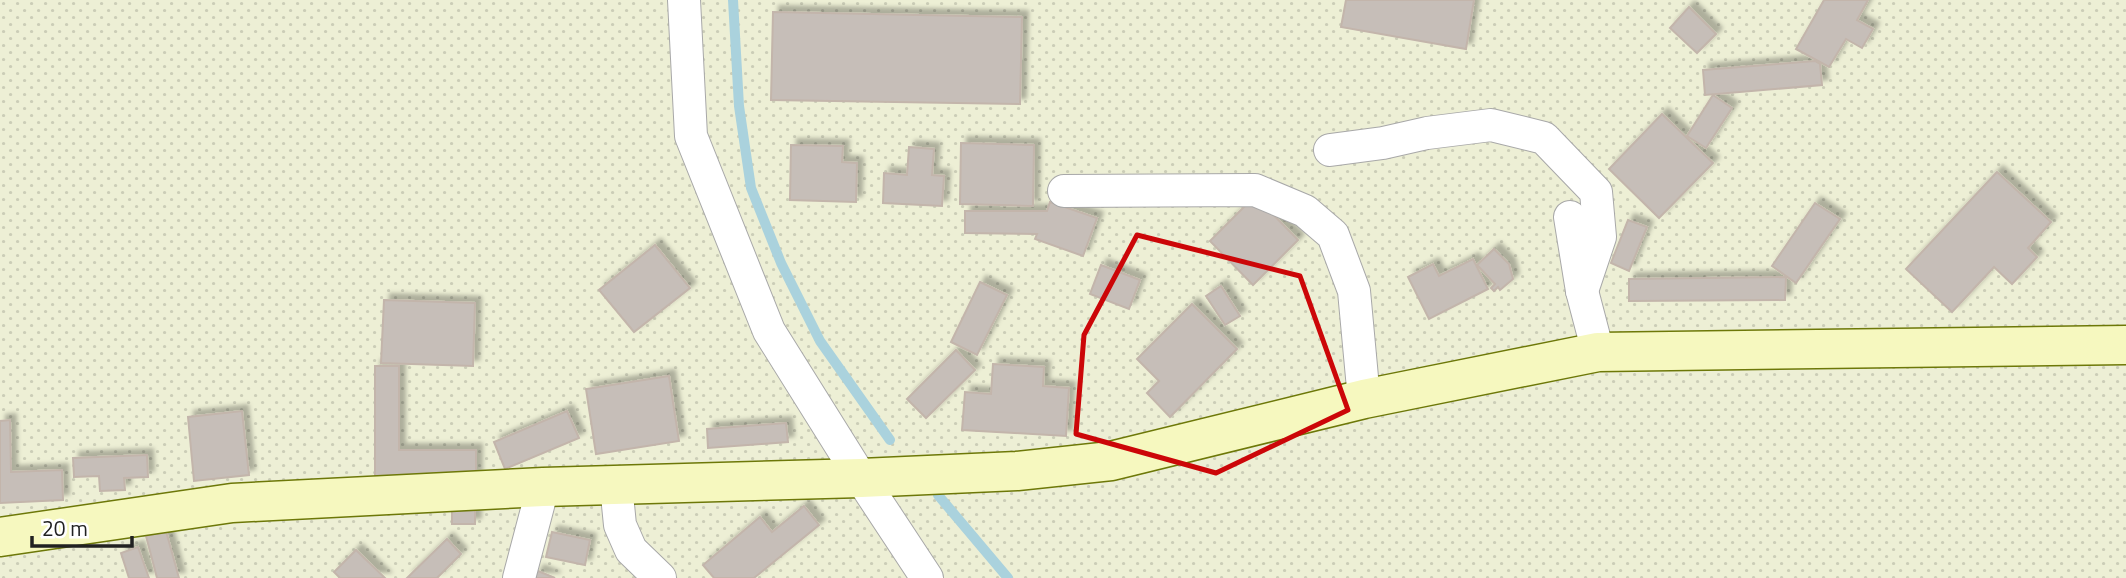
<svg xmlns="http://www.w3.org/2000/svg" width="2126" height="578" viewBox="0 0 2126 578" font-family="'Titillium Web',sans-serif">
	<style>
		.farmland { fill: url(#farmland-dots) }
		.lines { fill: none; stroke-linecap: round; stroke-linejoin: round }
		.stream { stroke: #aad2dd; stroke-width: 10 }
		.building { fill: #c6beb8; stroke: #c3b5ab; stroke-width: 2; filter: url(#shadow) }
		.street-casing { stroke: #a8a8a8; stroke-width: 34 }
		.secondary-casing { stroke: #6d7808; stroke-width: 41 }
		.street { stroke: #fff; stroke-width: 32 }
		.secondary { stroke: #f6f8bf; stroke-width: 38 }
		.marked { fill: none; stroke: #cc0608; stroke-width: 5; stroke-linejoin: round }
	</style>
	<defs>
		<pattern id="farmland-dots" width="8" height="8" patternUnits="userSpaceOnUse" patternTransform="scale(1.75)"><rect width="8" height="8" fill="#edefd5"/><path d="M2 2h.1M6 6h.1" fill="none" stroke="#cbcdb7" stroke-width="1.8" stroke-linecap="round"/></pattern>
		<filter id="shadow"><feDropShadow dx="6" dy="-6" stdDeviation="2" flood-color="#0004"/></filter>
	</defs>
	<rect width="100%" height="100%" fill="#f1eee8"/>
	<!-- farmland -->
	<rect class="farmland" x="0" y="0" width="2126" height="578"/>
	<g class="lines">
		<!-- stream -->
		<g class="stream">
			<path d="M733 0 739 106 751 188 781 263 820 341 890 440"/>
			<path d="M938 495 1008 578"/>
		</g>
	</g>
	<!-- building -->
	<g class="building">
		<path d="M1346 0H1474L1466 49 1341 27Z"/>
		<path d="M1824 0H1868L1857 20 1873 29 1862 48 1846 39 1829 67 1796 49Z"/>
		<path d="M1689 7 1716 34 1697 53 1670 28Z"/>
		<path d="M773 12 1022 17 1020 104 771 100Z"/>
		<path d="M1815 61 1820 64 1822 85 1705 95 1703 70Z"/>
		<path d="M1713 95 1732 108 1706 148 1687 136Z"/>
		<path d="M1662 114 1713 163 1659 218 1609 169Z"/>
		<path d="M961 143 1034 145 1033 206 960 204Z"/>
		<path d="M791 145 843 146 842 162 857 163 856 202 790 200Z"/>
		<path d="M909 147 934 149 932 175 944 176 942 206 883 203 884 173 907 175Z"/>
		<path d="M1997 172 2051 222 2028 248 2037 257 2012 284 1994 267 1952 312 1906 269Z"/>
		<path d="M1255 196 1298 240 1253 285 1210 241Z"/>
		<path d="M1050 202 1097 218 1083 256 1035 239 1037 234 965 233V211H1047Z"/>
		<path d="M1815 203 1840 219 1796 283 1772 266Z"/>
		<path d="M1628 220 1647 227 1629 271 1611 263Z"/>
		<path d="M655 245 690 288 634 332 599 290Z"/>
		<path d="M1494 249 1509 264 1513 279 1500 290 1498 287 1494 291 1491 288 1495 284 1477 265Z"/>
		<path d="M1473 259 1488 289 1429 319 1408 277 1433 264 1439 276Z"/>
		<path d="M1101 265 1140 280 1129 309 1090 294Z"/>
		<path d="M1786 277 1785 300 1629 301V279Z"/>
		<path d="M980 282 1007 295 977 355 951 342Z"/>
		<path d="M1221 286 1240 316 1225 325 1206 296Z"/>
		<path d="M384 300 475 303 473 366 381 363Z"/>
		<path d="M1192 304 1237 349 1170 417 1147 393 1159 381 1137 359Z"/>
		<path d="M956 350 975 370 926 418 907 399Z"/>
		<path d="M993 364 1044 367 1043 386 1069 388 1066 436 962 430 965 392 991 394Z"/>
		<path d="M375 366H399V450H476V477H375Z"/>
		<path d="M669 376 679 441 596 454 586 389Z"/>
		<path d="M242 411 249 475 194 481 188 417Z"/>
		<path d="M567 411 579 438 505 469 494 442Z"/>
		<path d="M10 420 11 472 62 470 63 500 0 503V421Z"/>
		<path d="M786 423 788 442 708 448 707 429Z"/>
		<path d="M147 455 148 477 124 478 125 490 100 491 99 476 74 477 73 458Z"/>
		<rect x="452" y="504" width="23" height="20"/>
		<path d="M804 506 819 525 754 578H714L703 565 760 517 772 532Z"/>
		<path d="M166 531 179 578H157L146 536Z"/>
		<path d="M552 532 590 540 585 565 546 557Z"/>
		<path d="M447 539 461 554 437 578H407Z"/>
		<path d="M138 547 149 578H129L121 553Z"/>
		<path d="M356 550 385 578H340L334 572Z"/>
		<path d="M538 571 555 578H534Z"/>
	</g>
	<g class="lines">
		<!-- street casing -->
		<g class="street-casing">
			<g id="street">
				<path d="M684 0 691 136 769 331 861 478 927 578"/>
				<path d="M1330 150 1383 143 1427 133 1491 125 1544 138 1596 192 1600 237 1582 291"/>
				<path d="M1064 191 1255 190 1305 211 1333 235 1354 291 1364 399"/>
				<path d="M1570 217 1582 291 1598 352"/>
				<path d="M616 485 620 525 631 550 660 578"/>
				<path d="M519 578 543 487"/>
			</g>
		</g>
		<!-- secondary casing -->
		<g class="secondary-casing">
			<path id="secondary" d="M0 537 232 503 543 487 861 478 1017 471 1111 461 1364 399 1598 352 2126 345"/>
		</g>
		<!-- street -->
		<use href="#street" class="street"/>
		<!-- secondary -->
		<use href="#secondary" class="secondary"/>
	</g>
	<!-- marked area -->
	<path class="marked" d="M1137 235 1300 276 1348 410 1216 473 1076 434 1084 335Z"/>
	<!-- scale -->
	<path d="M32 536v10h100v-10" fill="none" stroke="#212121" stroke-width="3.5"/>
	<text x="42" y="536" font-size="21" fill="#212121" stroke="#ffffff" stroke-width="5" paint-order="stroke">20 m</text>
</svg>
